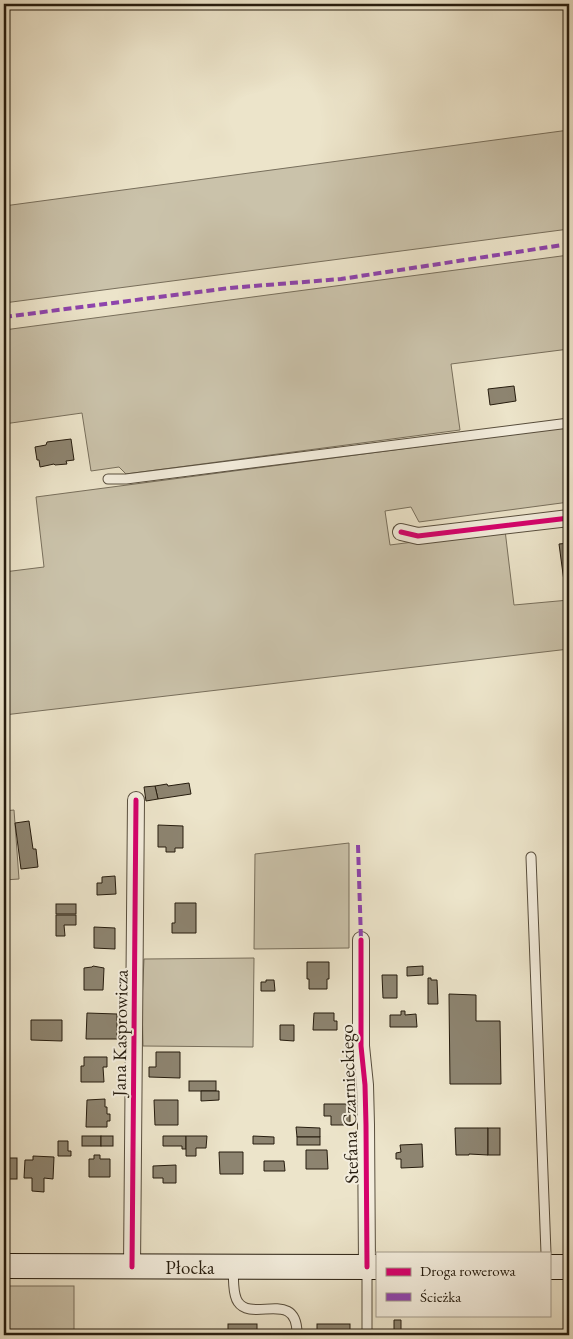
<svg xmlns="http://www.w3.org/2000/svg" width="573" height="1339" viewBox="0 0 573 1339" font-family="'EB Garamond',serif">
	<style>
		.green { fill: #cac2aa; stroke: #786f5c }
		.building { fill: #8d8470; stroke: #261c0e }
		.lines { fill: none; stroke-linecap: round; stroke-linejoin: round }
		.lane-casing { stroke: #584e3d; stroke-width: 11 }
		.street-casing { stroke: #584e3d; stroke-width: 18 }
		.secondary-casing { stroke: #261c0e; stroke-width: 26 }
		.lane { stroke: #f3eddd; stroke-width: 9 }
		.street { stroke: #f3eddd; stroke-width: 16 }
		.secondary { stroke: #f3eddd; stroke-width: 24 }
		.quiet { stroke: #8e44ad; stroke-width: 4; stroke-dasharray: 8 4; stroke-linecap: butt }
		.cycleway-casing { stroke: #f3eddd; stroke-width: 8 }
		.cycleway { stroke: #d6006c; stroke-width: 5 }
		.labels { text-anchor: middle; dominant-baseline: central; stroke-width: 4; stroke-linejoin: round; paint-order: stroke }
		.street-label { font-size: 19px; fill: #261c0e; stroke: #f3eddd }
	</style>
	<rect width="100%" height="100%" fill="#ece4ca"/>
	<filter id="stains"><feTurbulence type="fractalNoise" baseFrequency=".004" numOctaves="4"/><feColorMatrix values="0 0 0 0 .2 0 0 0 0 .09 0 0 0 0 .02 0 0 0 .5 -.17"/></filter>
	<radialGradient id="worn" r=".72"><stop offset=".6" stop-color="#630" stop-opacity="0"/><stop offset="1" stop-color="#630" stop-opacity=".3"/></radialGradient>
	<!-- green -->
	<g class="green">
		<path d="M569 130V229L4 303V206Z"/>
		<path d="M569 255V349L451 364 460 430 126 474 119 467 91 471 82 413 4 424V330Z"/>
		<path d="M569 427V502L419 522 411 507 385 511 390 545 505 530 514 605 569 600V649L4 715V572L44 567 36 497Z"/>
		<path d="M14 810 19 879 4 880V811Z"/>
		<path d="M349 843V948L254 949 255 854Z"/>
		<path d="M254 958 253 1047 143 1046 142 1002 144 959Z"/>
		<rect x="4" y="1286" width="70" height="49"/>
	</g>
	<!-- building -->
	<g class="building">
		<path d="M514 386 516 401 490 405 488 389Z"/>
		<path d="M71 439 74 460 66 461 67 464 55 465 54 464 40 467 39 460H37L35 447 46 445 47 442Z"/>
		<path d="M569 543V573L563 574 559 544Z"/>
		<path d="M569 573V588H565L563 574Z"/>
		<path d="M189 783 191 794 158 799 155 786 167 784 168 786Z"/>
		<path d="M155 786 158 799 146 801 144 787Z"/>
		<path d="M29 821 33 849H36L38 867 21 869 15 823Z"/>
		<path d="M158 825 183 826V848H175V852H166V847H158Z"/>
		<path d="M115 876 116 894 97 895V883H102V877Z"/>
		<path d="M175 903H196V933H172V923H175Z"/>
		<rect x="56" y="904" width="20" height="10"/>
		<path d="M56 915H76V925H64L65 936H56Z"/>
		<path d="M94 927 115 928V949L94 948Z"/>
		<path d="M307 962H329V979H327V989H309V979H307Z"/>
		<path d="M93 966 104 968 103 990H84V968L92 967Z"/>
		<path d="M423 966V975L407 976V967Z"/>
		<path d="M382 975H397V998H383Z"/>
		<path d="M428 978H431V980H437L438 1004H428Z"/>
		<path d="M266 980H274L275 991H261V982H266Z"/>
		<path d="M449 994 476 995V1021H500L501 1084H450Z"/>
		<path d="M401 1011H405V1015L416 1014 417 1027H390V1015H401Z"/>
		<path d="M87 1013 117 1014V1039H86Z"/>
		<path d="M314 1013H334V1021H337V1030H313Z"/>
		<path d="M31 1020H62V1041L31 1040Z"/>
		<path d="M280 1025H294V1041L280 1040Z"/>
		<rect x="567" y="1040" width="2" height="23"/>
		<path d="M156 1052H180V1078L149 1077V1067H156Z"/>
		<path d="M84 1057H107V1067H103L104 1082H81V1066H84Z"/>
		<rect x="189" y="1081" width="27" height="10"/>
		<path d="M201 1091H219V1100L201 1101Z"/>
		<path d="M105 1099V1107H107V1114H110V1121H107V1127H86L87 1100Z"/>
		<path d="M154 1100H178V1125H155Z"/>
		<path d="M324 1104H350V1125H331V1116H324Z"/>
		<path d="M296 1127 320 1128V1137H297Z"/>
		<path d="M455 1128H488V1155L469 1154V1155H456Z"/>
		<rect x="488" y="1128" width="12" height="27"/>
		<rect x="82" y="1136" width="19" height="10"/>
		<rect x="101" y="1136" width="12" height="10"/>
		<path d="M163 1136H186V1149H182V1146H163Z"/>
		<path d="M186 1136H207L206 1148H196V1156H186Z"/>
		<path d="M253 1136 274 1137V1144H253Z"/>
		<rect x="297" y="1137" width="23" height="8"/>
		<path d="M58 1141H68V1151H71V1156H58Z"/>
		<path d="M422 1144 423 1167 401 1168V1159H396V1153L401 1152 400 1145Z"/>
		<path d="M306 1150H327L328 1169H306Z"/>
		<path d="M219 1152H243V1174H220Z"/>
		<path d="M94 1155H100V1159H110V1177H89V1159H94Z"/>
		<path d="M33 1156 54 1157 53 1179 44 1178V1192L32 1191V1178H24L25 1160H33Z"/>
		<rect x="4" y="1158" width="13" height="21"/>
		<path d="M264 1161H284L285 1171H264Z"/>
		<path d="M176 1165V1183H163V1178H153V1166Z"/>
		<path d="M394 1320H401V1330H416V1335H395L394 1334Z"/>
		<rect x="228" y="1324" width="29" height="11"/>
		<rect x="317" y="1324" width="33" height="11"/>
	</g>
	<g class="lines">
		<!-- lane casing -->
		<g class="lane-casing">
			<g id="lane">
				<path d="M108 479H126L569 423"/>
				<path d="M531 857 546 1253"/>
				<path d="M234 1267C233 1276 233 1295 238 1302 252 1323 298 1288 297 1335"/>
				<path d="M367 1267V1335"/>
			</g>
		</g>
		<!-- street casing -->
		<g class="street-casing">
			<g id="street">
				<path d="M401 532 418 536 569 518"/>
				<path d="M361 940V1046L365 1085 366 1125 367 1267"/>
				<path d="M132 1267 136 800"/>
			</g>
		</g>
		<!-- secondary casing -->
		<g class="secondary-casing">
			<g id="secondary">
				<path d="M4 1266 377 1267"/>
				<path d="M549 1267H569"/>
			</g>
		</g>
		<!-- lane -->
		<use href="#lane" class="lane"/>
		<!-- street -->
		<use href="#street" class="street"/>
		<!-- secondary -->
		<use href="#secondary" class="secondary"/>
		<!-- quiet -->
		<g class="quiet">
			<path d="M4 317 229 288 341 279 569 244"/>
			<path d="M358 845 361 940"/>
		</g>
		<!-- cycleway casing -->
		<g class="cycleway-casing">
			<g id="cycleway">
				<path d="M401 532 418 536 569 518"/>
				<path d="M361 940V1046L365 1085 366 1125 367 1267"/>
				<path d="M132 1267 136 800"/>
			</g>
		</g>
		<!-- cycleway -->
		<use href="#cycleway" class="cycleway"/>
	</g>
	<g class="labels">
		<!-- street labels -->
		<g class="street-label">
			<text transform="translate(120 1033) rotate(-89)">Jana Kasprowicza</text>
			<text transform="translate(349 1104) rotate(-92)">Stefana Czarnieckiego</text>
			<text x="190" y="1267">Płocka</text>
		</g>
	</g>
	<!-- margin -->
	<rect width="573" height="1339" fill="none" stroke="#ece4ca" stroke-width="20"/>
	<rect x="5" y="5" width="563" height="1329" fill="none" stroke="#261c0e" stroke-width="2.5"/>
	<rect x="10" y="10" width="553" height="1319" fill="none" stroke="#261c0e"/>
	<!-- legend -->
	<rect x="376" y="1252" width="175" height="65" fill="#f3eddd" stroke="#a1998a"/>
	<rect x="386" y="1268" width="25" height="8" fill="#d6006c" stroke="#a1998a"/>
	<text x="420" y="1276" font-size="15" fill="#261c0e">Droga rowerowa</text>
	<rect x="386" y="1293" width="25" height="8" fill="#8e44ad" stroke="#a1998a"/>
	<text x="420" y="1302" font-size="15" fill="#261c0e">Ścieżka</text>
	<rect width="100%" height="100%" filter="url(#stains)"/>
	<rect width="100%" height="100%" fill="url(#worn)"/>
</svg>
